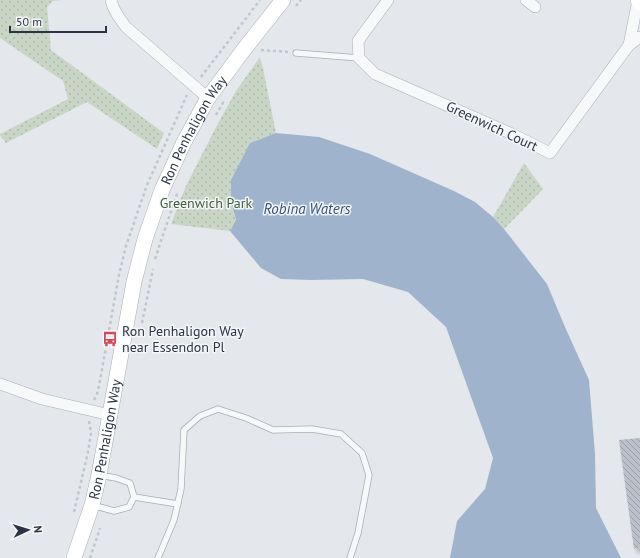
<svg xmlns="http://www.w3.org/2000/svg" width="640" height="558" viewBox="0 0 640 558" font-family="'PT Sans',sans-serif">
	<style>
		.park { fill: url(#park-dots) }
		.water { fill: #9fb4cc }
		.building { fill: url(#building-back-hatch); filter: url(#shadow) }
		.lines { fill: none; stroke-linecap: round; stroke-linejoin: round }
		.lane-casing { stroke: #a9aeb7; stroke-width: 7 }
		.street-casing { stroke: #a9aeb7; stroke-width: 12 }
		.secondary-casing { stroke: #a9aeb7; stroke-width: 16 }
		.path { stroke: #c2c5cb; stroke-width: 2.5; stroke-dasharray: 3 3; stroke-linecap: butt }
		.lane { stroke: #f7f8fa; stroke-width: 5.5 }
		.street { stroke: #f7f8fa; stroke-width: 11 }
		.secondary { stroke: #fff; stroke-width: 15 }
		.labels { text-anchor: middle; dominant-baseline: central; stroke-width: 3; stroke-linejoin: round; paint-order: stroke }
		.street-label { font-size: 14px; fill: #2b3445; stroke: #f4f6f9 }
		.park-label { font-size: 14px; fill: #3f6138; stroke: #f4f6f9 }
		.poi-label { font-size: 14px; fill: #2b3445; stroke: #f4f6f9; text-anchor: start }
		.water-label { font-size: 15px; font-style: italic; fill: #34527a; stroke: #f4f6f9 }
	</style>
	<defs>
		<pattern id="park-dots" width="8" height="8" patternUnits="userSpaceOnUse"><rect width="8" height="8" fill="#c9d6c5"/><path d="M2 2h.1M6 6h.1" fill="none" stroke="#adb8ab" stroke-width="1.8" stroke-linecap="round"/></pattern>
		<pattern id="building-back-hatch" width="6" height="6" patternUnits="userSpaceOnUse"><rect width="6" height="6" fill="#bbc0ca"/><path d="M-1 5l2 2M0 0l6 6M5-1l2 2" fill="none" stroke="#989da6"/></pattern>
		<filter id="shadow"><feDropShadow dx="3.5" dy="3.5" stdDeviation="2" flood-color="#0004"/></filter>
	</defs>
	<rect width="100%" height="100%" fill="#e4e7ec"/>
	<!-- park -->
	<g class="park">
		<path d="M0 0H62L53 1 47 7 51 50 164 133 157 149 87 102 6 143 0 135V134L68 99 63 81 0 38Z"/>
		<path d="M260 57 263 68 276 133 250 143 231 201 236 221 230 231 171 224 185 188 216 127 236 91Z"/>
		<path d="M524 163 543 189 504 229 493 217Z"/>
	</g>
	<!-- water -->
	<path class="water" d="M276 133 319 137 370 154 454 191 475 202 493 217 504 229 547 284 565 327 589 380 595 454 596 508 621 558H450L457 521 485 489 493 458 446 327 408 292 363 279 311 280 281 279 261 268 230 231 236 220 231 201V180L250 143Z"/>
	<!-- building -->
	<path class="building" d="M640 438V548L634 549 619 440Z"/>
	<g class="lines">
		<!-- lane casing -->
		<g class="lane-casing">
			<g id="lane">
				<path d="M296 53 359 58"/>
				<path d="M134 497 178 504"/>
				<path d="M92 505 114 511 129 507 134 497 130 483 116 478 99 475"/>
				<path d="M158 558 174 520 181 489 184 430 200 416 218 409 246 418 273 430 312 429 341 434 362 453 369 475 358 533 350 558"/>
			</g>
		</g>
		<!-- street casing -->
		<g class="street-casing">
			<g id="street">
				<path d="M111 0C113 10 120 19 126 27L208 98"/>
				<path d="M388 0 358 41 359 58 375 74 510 133 550 153 629 45 640 37"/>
				<path d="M526 0 535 7"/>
				<path d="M629 45 638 0"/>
				<path d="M0 384 42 399 110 415"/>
			</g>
		</g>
		<!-- secondary casing -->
		<g class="secondary-casing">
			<g id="secondary">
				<path d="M638 0 640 3"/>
				<path id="s1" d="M74 558 92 505 99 475 134 282 145 239 162 190 184 142 208 98 245 48 283 0"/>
			</g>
		</g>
		<!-- path -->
		<g class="path">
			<path d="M296 6 301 0"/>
			<path d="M261 50 288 52"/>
			<path d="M201 77 260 0"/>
			<path d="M216 115 224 101"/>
			<path d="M155 259 163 235 178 191"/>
			<path d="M142 323 153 269"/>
			<path d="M94 400 97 394 99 386 119 275 126 246 147 185 187 95"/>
			<path d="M74 512 88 452 91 433 89 421"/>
			<path d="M90 558 100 528"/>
		</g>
		<!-- lane -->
		<use href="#lane" class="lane"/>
		<!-- street -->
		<use href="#street" class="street"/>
		<!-- secondary -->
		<use href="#secondary" class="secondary"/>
	</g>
	<!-- icons -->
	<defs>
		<g id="bus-bare" transform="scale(1.2)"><path d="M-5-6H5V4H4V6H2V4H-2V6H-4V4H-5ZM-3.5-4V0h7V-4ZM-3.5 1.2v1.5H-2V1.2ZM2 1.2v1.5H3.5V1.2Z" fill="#d1495b" stroke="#f4f6f9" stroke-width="2.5" paint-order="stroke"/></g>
	</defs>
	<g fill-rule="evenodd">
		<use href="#bus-bare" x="110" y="339"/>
	</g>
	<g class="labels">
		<!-- street labels -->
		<g class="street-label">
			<text transform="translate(492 126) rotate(25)">Greenwich Court</text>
			<text stroke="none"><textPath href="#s1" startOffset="447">Ron Penhaligon Way</textPath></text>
			<text stroke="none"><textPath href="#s1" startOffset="123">Ron Penhaligon Way</textPath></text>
		</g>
		<!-- park labels -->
		<g class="park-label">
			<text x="206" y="203">Greenwich Park</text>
		</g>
		<!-- poi labels -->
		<g class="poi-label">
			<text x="122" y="331">Ron Penhaligon Way<tspan x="122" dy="16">near Essendon Pl</tspan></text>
		</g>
		<!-- water labels -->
		<g class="water-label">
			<text x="307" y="208">Robina Waters</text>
		</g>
	</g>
	<!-- north arrow -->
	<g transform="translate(28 530) rotate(86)" stroke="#f4f6f9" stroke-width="3" paint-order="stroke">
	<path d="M0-3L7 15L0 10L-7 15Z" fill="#2b3445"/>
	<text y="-6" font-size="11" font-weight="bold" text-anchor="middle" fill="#2b3445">N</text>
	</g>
	<!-- scale -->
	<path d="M10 26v6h96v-6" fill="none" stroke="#2b3445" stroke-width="2"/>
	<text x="16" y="26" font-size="12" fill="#2b3445" stroke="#f4f6f9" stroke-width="3" paint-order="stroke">50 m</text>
</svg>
